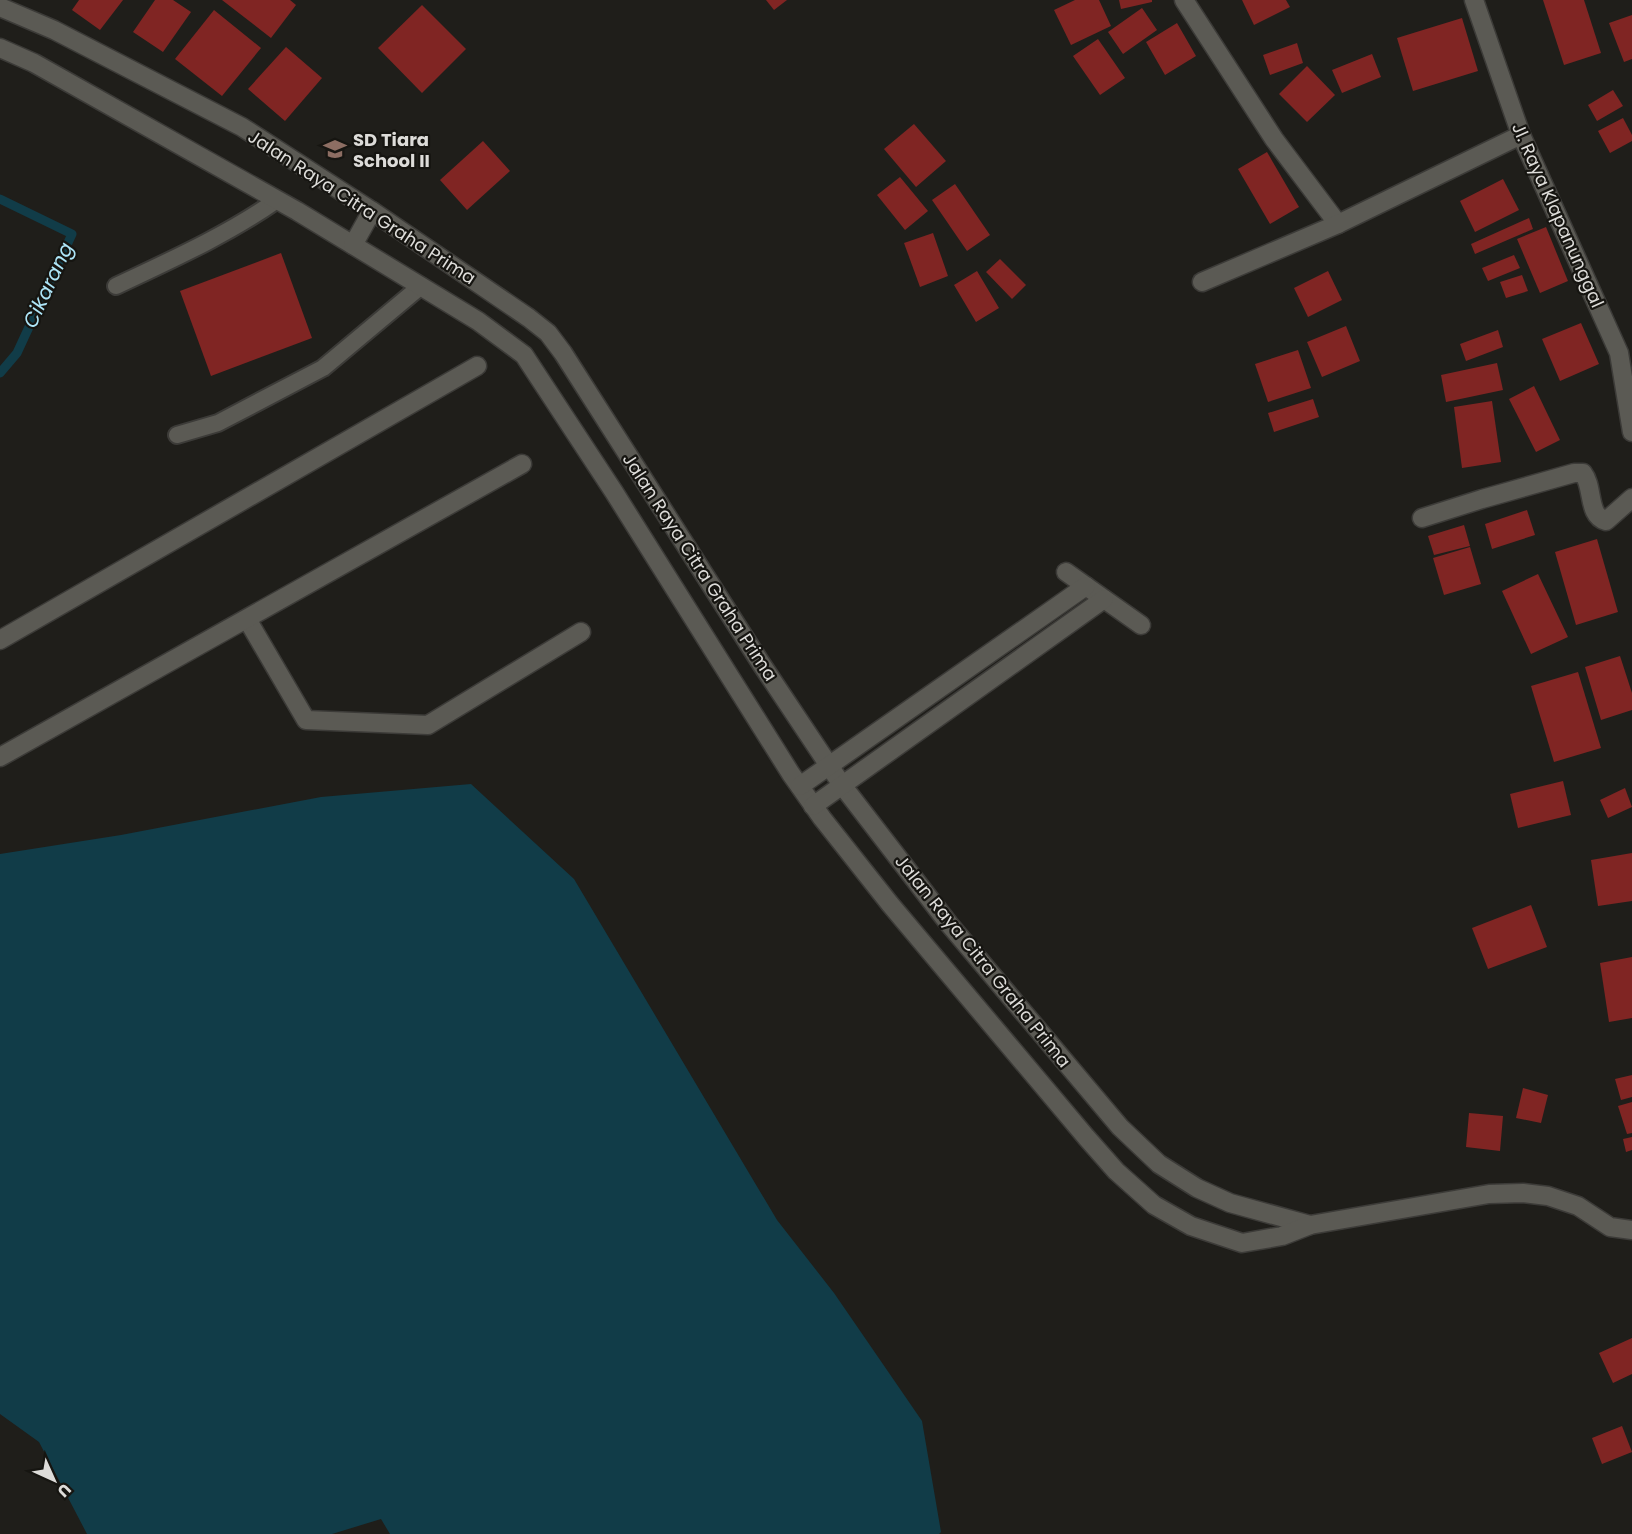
<svg xmlns="http://www.w3.org/2000/svg" width="1632" height="1534" viewBox="0 0 1632 1534" font-family="Poppins,sans-serif">
	<style>
		.water { fill: #113c48 }
		.lines { fill: none; stroke-linecap: round; stroke-linejoin: round }
		.stream { stroke: #113c48; stroke-width: 9 }
		.building { fill: #802523 }
		.service-casing { stroke: #3c3b38; stroke-width: 20 }
		.minor-casing { stroke: #3c3b38; stroke-width: 21 }
		.tertiary-casing { stroke: #3c3b38; stroke-width: 21 }
		.service { stroke: #5b5a54; stroke-width: 16 }
		.minor { stroke: #5b5a54; stroke-width: 18 }
		.tertiary { stroke: #5b5a54; stroke-width: 18 }
		.labels { text-anchor: middle; dominant-baseline: central; stroke-width: 4.5; stroke-linejoin: round; paint-order: stroke }
		.poi-label { font-size: 18px; font-weight: bold; fill: #dddcd9; stroke: #161511; text-anchor: start }
		.street-label { font-size: 18px; fill: #dddcd9; stroke: #161511 }
		.water-label { font-size: 20px; font-style: italic; fill: #aee6f8; stroke: #161511 }
	</style>
	<rect width="100%" height="100%" fill="#1f1e1a"/>
	<!-- water -->
	<path class="water" d="M471 784 574 879 777 1220 834 1293 922 1421 941 1532 939 1534H390L381 1519 332 1534H87L39 1442 0 1414V854L121 835 321 797Z"/>
	<g class="lines">
		<!-- stream -->
		<path class="stream" d="M0 199 72 234 17 353 0 373"/>
	</g>
	<!-- building -->
	<g class="building">
		<path d="M79 0H123L100 30 72 10Z"/>
		<path d="M155 0H173L191 12 163 52 133 32Z"/>
		<path d="M222 0H290L296 5 271 38Z"/>
		<path d="M766 0H787L774 10Z"/>
		<path d="M1075 0H1099L1111 26 1071 45 1054 10Z"/>
		<path d="M1119 0H1152V2L1121 9Z"/>
		<path d="M1242 0H1286L1290 7 1254 25Z"/>
		<path d="M1543 0H1584L1601 53 1564 65Z"/>
		<path d="M422 5 466 49 422 93 378 48Z"/>
		<path d="M1142 8 1157 30 1123 54 1108 32Z"/>
		<path d="M214 10 261 48 222 96 175 59Z"/>
		<path d="M1632 15V59L1624 62 1609 23Z"/>
		<path d="M1462 18 1478 71 1413 91 1397 38Z"/>
		<path d="M1177 23 1196 56 1165 75 1146 42Z"/>
		<path d="M1098 39 1125 78 1100 95 1073 56Z"/>
		<path d="M1297 43 1303 63 1270 75 1263 55Z"/>
		<path d="M286 47 322 78 285 121 248 89Z"/>
		<path d="M1372 54 1381 77 1342 93 1332 70Z"/>
		<path d="M1307 66 1335 95 1307 122 1279 94Z"/>
		<path d="M1613 90 1623 106 1597 121 1588 105Z"/>
		<path d="M1623 118 1632 135V141L1610 153 1598 131Z"/>
		<path d="M914 124 946 161 916 187 884 149Z"/>
		<path d="M483 141 510 171 467 210 440 180Z"/>
		<path d="M1267 152 1299 207 1270 224 1238 169Z"/>
		<path d="M900 177 928 211 905 230 877 195Z"/>
		<path d="M1503 179 1519 210 1475 232 1460 201Z"/>
		<path d="M955 184 990 235 967 251 932 200Z"/>
		<path d="M1529 218 1533 229 1475 254 1471 244Z"/>
		<path d="M1546 227 1568 281 1540 293 1517 239Z"/>
		<path d="M933 233 948 276 920 287 904 243Z"/>
		<path d="M281 253 312 338 211 376 180 291Z"/>
		<path d="M1514 255 1520 268 1488 281 1482 268Z"/>
		<path d="M1000 259 1026 285 1012 299 986 272Z"/>
		<path d="M977 271 999 308 976 322 954 285Z"/>
		<path d="M1328 271 1342 300 1308 317 1294 288Z"/>
		<path d="M1522 275 1528 291 1506 298 1500 282Z"/>
		<path d="M1581 323 1599 364 1560 381 1542 339Z"/>
		<path d="M1346 326 1360 361 1322 377 1307 342Z"/>
		<path d="M1498 330 1503 347 1466 361 1460 344Z"/>
		<path d="M1298 350 1311 388 1268 402 1255 364Z"/>
		<path d="M1497 363 1503 390 1446 402 1441 375Z"/>
		<path d="M1534 386 1560 440 1536 452 1509 399Z"/>
		<path d="M1313 399 1319 417 1274 432 1268 413Z"/>
		<path d="M1492 401 1501 462 1462 468 1454 407Z"/>
		<path d="M1527 510 1535 535 1492 549 1485 524Z"/>
		<path d="M1464 525 1470 546 1434 555 1428 536Z"/>
		<path d="M1597 539 1618 612 1576 625 1555 552Z"/>
		<path d="M1470 547 1481 584 1444 595 1433 558Z"/>
		<path d="M1538 574 1568 637 1531 654 1502 591Z"/>
		<path d="M1620 656 1632 693V710L1601 720 1585 667Z"/>
		<path d="M1578 672 1601 748 1554 762 1531 686Z"/>
		<path d="M1563 781 1571 815 1518 828 1510 794Z"/>
		<path d="M1625 788 1632 807 1608 818 1600 800Z"/>
		<path d="M1632 853V901L1598 906 1591 860Z"/>
		<path d="M1531 905 1547 947 1488 969 1472 928Z"/>
		<path d="M1632 957V1018L1609 1022 1600 963Z"/>
		<path d="M1632 1075V1097L1621 1100 1615 1079Z"/>
		<path d="M1523 1088 1548 1095 1541 1123 1516 1118Z"/>
		<path d="M1632 1102V1133L1627 1134 1618 1106Z"/>
		<path d="M1469 1113 1503 1116 1500 1151 1466 1147Z"/>
		<path d="M1632 1137V1150L1626 1152 1623 1139Z"/>
		<path d="M1632 1338V1374L1613 1383 1599 1353Z"/>
		<path d="M1622 1426 1632 1452 1602 1464 1592 1438Z"/>
	</g>
	<g class="lines">
		<!-- service casing -->
		<g class="service-casing">
			<g id="service">
				<path d="M116 286C171 260 227 235 277 200"/>
				<path d="M177 435 218 423 323 368 421 286"/>
			</g>
		</g>
		<!-- minor casing -->
		<g class="minor-casing">
			<g id="minor">
				<path d="M1184 0 1274 139 1338 224"/>
				<path d="M0 7 54 30 242 127 372 211 529 318 548 333 563 353 762 665 842 785 949 924 1120 1127 1159 1164 1197 1188 1230 1203 1310 1225"/>
				<path d="M0 48 34 63 297 211 478 321 524 355 614 492 791 774 822 818 890 904 1086 1137 1116 1171 1154 1205 1191 1226 1242 1243 1282 1236 1310 1225 1489 1194 1523 1193 1548 1196 1578 1206 1610 1227 1632 1230"/>
				<path d="M353 245 372 211"/>
				<path d="M1202 282 1338 224 1521 135"/>
				<path d="M1422 518 1482 499 1574 473H1583C1594 487 1587 516 1606 521L1632 498"/>
				<path d="M1066 572 1141 625"/>
				<path d="M247 619 306 720 428 725 581 632"/>
				<path d="M0 640 477 366"/>
				<path d="M0 757 522 464"/>
				<path d="M800 786 1086 586"/>
				<path d="M813 806 1104 599"/>
			</g>
		</g>
		<!-- tertiary casing -->
		<g class="tertiary-casing">
			<path id="tertiary" d="M1474 0 1521 135 1619 353 1632 432"/>
		</g>
		<!-- service -->
		<use href="#service" class="service"/>
		<!-- minor -->
		<use href="#minor" class="minor"/>
		<!-- tertiary -->
		<use href="#tertiary" class="tertiary"/>
	</g>
	<!-- icons -->
	<defs>
		<g id="school-bare" transform="scale(1.8)"><path d="M0-5L7-2L0 1L-7-2ZM-4 1L0 2.5L4 1V4Q0 6-4 4Z" fill="#8d6e63" stroke="#161511" stroke-width="2.5" paint-order="stroke"/></g>
	</defs>
	<g fill-rule="evenodd">
		<use href="#school-bare" x="335" y="149"/>
	</g>
	<g class="labels">
		<!-- poi labels -->
		<g class="poi-label">
			<text x="353" y="139">SD Tiara<tspan x="353" dy="21">School II</tspan></text>
		</g>
		<!-- street labels -->
		<g class="street-label">
			<text transform="translate(362 207) rotate(33)">Jalan Raya Citra Graha Prima</text>
			<text transform="translate(1558 215) rotate(66)">Jl. Raya Klapanunggal</text>
			<text transform="translate(700 567) rotate(57)">Jalan Raya Citra Graha Prima</text>
			<text transform="translate(983 961) rotate(51)">Jalan Raya Citra Graha Prima</text>
		</g>
		<!-- water labels -->
		<g class="water-label">
			<text transform="translate(48 285) rotate(-65)">Cikarang</text>
		</g>
	</g>
	<!-- north arrow -->
	<g transform="translate(54 1480) rotate(135)" stroke="#161511" stroke-width="4.5" paint-order="stroke">
	<path d="M0-4.5L10 22L0 15L-10 22Z" fill="#dddcd9"/>
	<text y="-9" font-size="16" font-weight="bold" text-anchor="middle" fill="#dddcd9">U</text>
	</g>
</svg>
